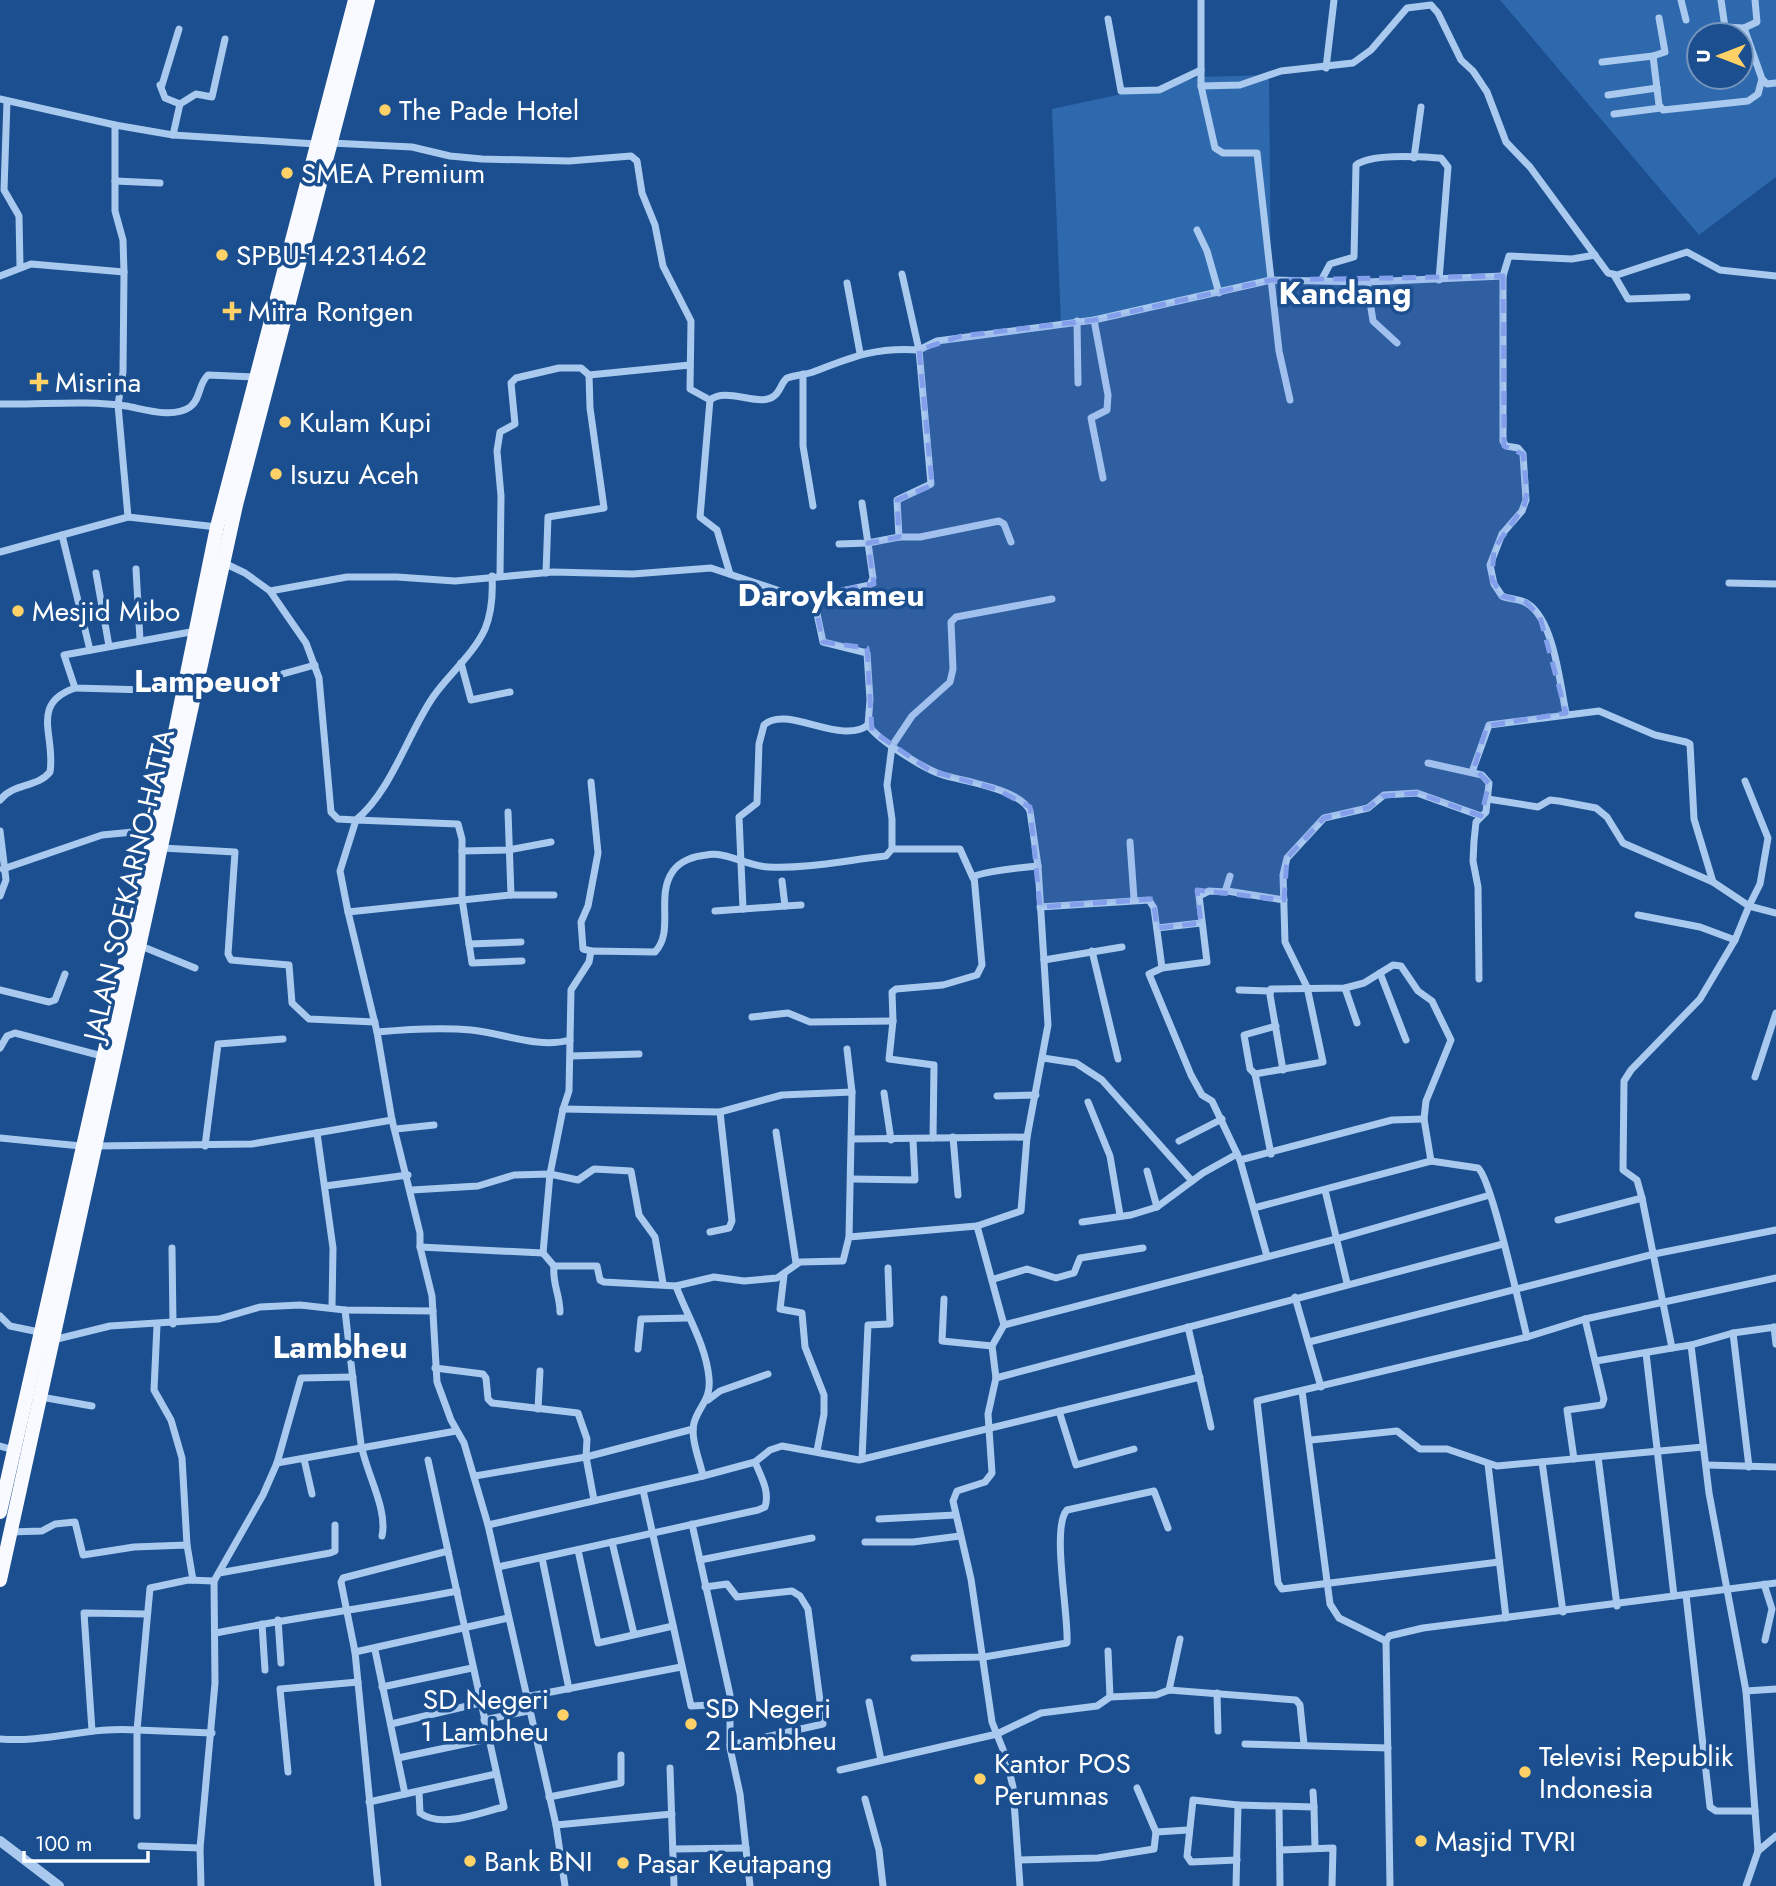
<svg xmlns="http://www.w3.org/2000/svg" width="1776" height="1886" viewBox="0 0 1776 1886" font-family="Jost,sans-serif">
	<style>
		.green { fill: #2e69ad; fill-rule: evenodd }
		.lines { fill: none; stroke-linecap: round; stroke-linejoin: round }
		.minor { stroke: #a9c9ee; stroke-width: 7 }
		.tertiary { stroke: #a9c9ee; stroke-width: 10 }
		.trunk { stroke: #f8faff; stroke-width: 14 }
		.marked { fill: #839eea; fill-opacity: 0.2; stroke: #839eea; stroke-width: 5; stroke-dasharray: 14 9; stroke-linejoin: round }
		.poi-dot { fill: #ffd166; stroke: #1b4f8f; stroke-width: 2.5 }
		.labels { text-anchor: middle; dominant-baseline: central; stroke-width: 7; stroke-linejoin: round; paint-order: stroke }
		.poi-label { font-size: 28px; fill: #fff; stroke: #1b4f8f; text-anchor: start }
		.street-label { font-size: 28px; fill: #fff; stroke: #1b4f8f }
		.quarter-label { font-size: 32px; font-weight: bold; fill: #fff; stroke: #1b4f8f }
	</style>
	<rect width="100%" height="100%" fill="#1b4f8f"/>
	<!-- green -->
	<g class="green">
		<path d="M1500 0H1776V177L1699 235ZM1699 35H1741V77H1699Z"/>
		<path d="M1269 75 1271 280 1061 323 1052 109 1201 77Z"/>
	</g>
	<g class="lines">
		<!-- minor -->
		<g class="minor">
			<path d="M1201 0V86L1215 148 1223 153H1257L1279 351 1290 400"/>
			<path d="M1681 0 1686 20"/>
			<path d="M1721 0 1725 27 1744 28 1762 79"/>
			<path d="M1108 19 1121 91 1159 90 1201 70"/>
			<path d="M1744 28 1757 22 1755 0"/>
			<path d="M1653 56 1665 52 1659 18"/>
			<path d="M1602 62 1653 56 1659 105 1663 110 1748 101 1758 94 1762 79 1767 84 1776 83"/>
			<path d="M1326 68 1334 0"/>
			<path d="M160 85 165 98 180 104 196 94 212 97 225 39"/>
			<path d="M162 85 179 29"/>
			<path d="M1201 86 1240 85 1281 71 1353 63 1371 50 1407 8 1431 5 1438 13 1461 60 1473 71 1487 92 1506 142 1530 167 1608 273 1617 275 1687 252 1720 270 1776 276"/>
			<path d="M1608 95 1657 88"/>
			<path d="M0 99 115 125 173 135 316 144"/>
			<path d="M7 101 4 190 19 216 20 266"/>
			<path d="M1614 114 1661 108"/>
			<path d="M115 125V211L123 240 124 272 123 372 118 405 128 517"/>
			<path d="M173 135 180 104"/>
			<path d="M331 143 412 147 450 156 482 159 569 161 631 156 637 161 642 193 655 225 663 266 691 321 690 389 710 400"/>
			<path d="M1414 158 1421 107"/>
			<path d="M115 181 160 183"/>
			<path d="M1197 230 1207 251 1219 293"/>
			<path d="M1614 275 1628 299 1687 297"/>
			<path d="M0 276 31 264 124 272"/>
			<path d="M1322 279 1330 264 1354 257 1356 165C1372 153 1421 157 1441 158L1448 167 1439 280"/>
			<path d="M1367 282 1373 321 1397 343"/>
			<path d="M847 283 860 353"/>
			<path d="M1094 320 1108 395 1107 410 1091 418 1103 478"/>
			<path d="M1077 321 1078 383"/>
			<path d="M803 374V446L813 506"/>
			<path d="M710 400C726 386 760 408 774 396 780 392 781 383 787 378 795 375 804 375 813 372 852 357 875 347 919 350L902 274"/>
			<path d="M710 400 700 517 717 530 730 574"/>
			<path d="M0 404C41 405 85 400 126 406 144 409 173 419 190 407 201 399 198 384 208 375L255 377"/>
			<path d="M62 535 90 650"/>
			<path d="M899 537H920L999 521 1004 524 1011 542"/>
			<path d="M839 544 868 543 862 503"/>
			<path d="M0 552 128 517 217 527"/>
			<path d="M224 563 245 573 270 591 347 577H397L455 581 553 572 633 574 711 568 786 593 823 595 870 585 873 578 868 543 899 537 897 500 931 484 919 350 937 341 1094 320 1271 280 1367 282 1503 276"/>
			<path d="M136 569 140 640"/>
			<path d="M96 573 109 646"/>
			<path d="M546 573 548 517 604 508 590 408 589 375 690 365"/>
			<path d="M500 576 501 496 497 451 500 432 515 424 511 383 516 378 559 368H581L589 375"/>
			<path d="M1729 583 1776 584"/>
			<path d="M270 591 306 643 319 678 331 812 338 819 356 820C392 790 407 735 433 697 449 674 473 655 485 629 492 612 493 594 492 576"/>
			<path d="M461 663 471 700 510 692"/>
			<path d="M254 682 315 665"/>
			<path d="M184 691 75 688 64 655 196 631"/>
			<path d="M1566 713C1560 684 1554 621 1528 604 1521 598 1510 600 1502 596L1494 584 1490 565 1502 534 1522 511 1526 500 1523 454 1518 448 1506 446 1503 441V276L1509 256 1572 259 1595 255"/>
			<path d="M1428 763 1482 775 1489 783 1486 812 1476 822 1474 841 1473 861 1478 887 1479 979"/>
			<path d="M1472 772 1489 725 1599 711 1655 735 1686 742 1690 744 1694 819 1713 882"/>
			<path d="M591 782 598 853 588 906 581 922 583 949 591 951"/>
			<path d="M1488 799 1538 807 1550 800 1559 801 1596 808 1607 817 1623 843 1713 882 1749 906 1760 884 1768 838 1745 781"/>
			<path d="M0 800C13 783 37 788 50 772 56 736 29 704 75 688"/>
			<path d="M508 812 511 895 348 912 377 1032 392 1120 420 1233V1247L432 1296 437 1382 451 1420 464 1443 488 1525 556 1825 565 1886"/>
			<path d="M0 831 6 880 0 896"/>
			<path d="M1130 842 1134 899"/>
			<path d="M162 848 235 852 228 954 231 960 289 965 292 1003 309 1019 375 1022"/>
			<path d="M892 849V819L887 785 892 746 912 716 950 682 953 669 951 622 956 617 1052 599"/>
			<path d="M462 851 508 850 551 842"/>
			<path d="M3 869 102 835 154 830"/>
			<path d="M1230 876 1225 892 1209 891 1199 896 1207 962 1162 968 1149 974 1191 1075 1202 1095 1212 1101 1240 1160"/>
			<path d="M782 881 785 906 801 905"/>
			<path d="M1227 891 1284 900"/>
			<path d="M511 895H554"/>
			<path d="M1040 907 1149 900 1154 908 1162 968"/>
			<path d="M743 909 739 817 757 803 759 744 764 725C786 704 841 746 868 725L870 700 867 653 823 642 813 595"/>
			<path d="M715 911 785 906"/>
			<path d="M348 912 340 871 356 820 458 824 462 839V899L472 963 522 961"/>
			<path d="M1638 915 1700 927 1735 940"/>
			<path d="M1157 928 1201 923"/>
			<path d="M469 944 521 942"/>
			<path d="M141 946 195 968"/>
			<path d="M1092 951 1118 1059"/>
			<path d="M1044 960 1122 947"/>
			<path d="M1380 973 1406 1040"/>
			<path d="M1345 988 1357 1023"/>
			<path d="M0 990 49 1002 55 1000 65 974"/>
			<path d="M1239 990 1270 991"/>
			<path d="M752 1017 788 1013 810 1022 893 1021"/>
			<path d="M377 1032C409 1029 440 1027 471 1030 503 1033 538 1049 570 1040"/>
			<path d="M0 1048 7 1036 15 1033 102 1056"/>
			<path d="M847 1049 852 1092"/>
			<path d="M571 1056 639 1054"/>
			<path d="M1043 1058 1076 1063 1102 1080 1192 1181"/>
			<path d="M1283 1070 1270 995 1271 989 1345 988 1364 983 1393 965 1401 966 1418 991 1432 1001 1451 1040 1426 1101 1424 1119 1431 1161"/>
			<path d="M1255 1074 1250 1069 1244 1035 1276 1026"/>
			<path d="M1755 1077 1776 1013"/>
			<path d="M884 1093 891 1140"/>
			<path d="M997 1096 1036 1095"/>
			<path d="M1088 1102 1110 1156 1120 1215"/>
			<path d="M563 1109 720 1112 782 1095 852 1092 849 1237"/>
			<path d="M396 1129 434 1125"/>
			<path d="M776 1132 796 1263"/>
			<path d="M317 1133 333 1248 332 1308"/>
			<path d="M953 1137 958 1195"/>
			<path d="M0 1138 81 1146"/>
			<path d="M933 1138 934 1065 889 1059 893 1021 892 992 896 989 943 985 977 975 982 965 974 876C994 870 1017 868 1038 866"/>
			<path d="M852 1139 1027 1137"/>
			<path d="M1179 1141 1222 1119"/>
			<path d="M96 1146 252 1144 392 1120"/>
			<path d="M205 1146 218 1044 283 1039"/>
			<path d="M1271 1154 1255 1074 1323 1062 1307 987 1285 942 1283 875 1287 858 1324 818 1368 808 1384 795 1417 793 1481 816"/>
			<path d="M1147 1171 1157 1207"/>
			<path d="M851 1179 915 1180 913 1140"/>
			<path d="M325 1186 408 1175"/>
			<path d="M412 1190 478 1186 514 1175 550 1174 578 1180 594 1169 631 1171 639 1215 655 1237 663 1283"/>
			<path d="M1325 1190 1347 1283"/>
			<path d="M1254 1208 1431 1161 1478 1168C1491 1177 1521 1313 1527 1337"/>
			<path d="M1558 1220 1642 1198"/>
			<path d="M1082 1222 1131 1215 1157 1207 1203 1173 1237 1154"/>
			<path d="M977 1226 1004 1325 992 1346 996 1378 988 1414 992 1473 985 1482 957 1491 953 1501 971 1579 992 1722 1006 1757 1013 1787 1020 1886"/>
			<path d="M710 1232 729 1228 732 1221 720 1112"/>
			<path d="M420 1247 543 1253 550 1174 563 1109 569 1091 571 990 589 962 591 951 655 952C675 931 655 896 673 871 680 861 694 856 706 855 726 851 747 866 768 867 807 869 847 860 886 856L892 849H960L973 878"/>
			<path d="M172 1248 173 1324"/>
			<path d="M543 1253 554 1266H597L600 1280 604 1282 676 1286 714 1277 744 1281 777 1278 800 1262 843 1261 849 1237 977 1226 1021 1211 1027 1137 1048 1025 1038 866 1030 811C1019 788 963 782 940 774 923 768 878 740 868 725"/>
			<path d="M1267 1256 1240 1160 1392 1120 1424 1119"/>
			<path d="M554 1266C552 1283 560 1295 560 1312"/>
			<path d="M784 1275 780 1309 802 1313 805 1347 824 1395V1414L817 1451"/>
			<path d="M994 1279 1027 1269 1056 1278 1074 1273 1080 1258 1143 1248"/>
			<path d="M676 1286C687 1316 706 1345 709 1378 711 1401 699 1405 694 1423 690 1438 700 1461 703 1476"/>
			<path d="M1295 1297 1321 1387"/>
			<path d="M944 1299 942 1341 992 1346"/>
			<path d="M345 1310C350 1355 355 1399 361 1444 366 1473 388 1509 382 1536"/>
			<path d="M0 1316 10 1326 39 1332"/>
			<path d="M157 1325 154 1390 171 1420 182 1458 187 1545"/>
			<path d="M1004 1325 1336 1239 1490 1195"/>
			<path d="M1188 1327 1211 1427"/>
			<path d="M1774 1327 1776 1344"/>
			<path d="M1733 1333 1749 1467"/>
			<path d="M53 1340 110 1326 219 1319 260 1307 300 1305 345 1310 433 1311"/>
			<path d="M1309 1342 1654 1254 1776 1230"/>
			<path d="M1691 1345 1733 1333 1776 1327"/>
			<path d="M638 1349 641 1319 688 1318"/>
			<path d="M1646 1353 1674 1596"/>
			<path d="M1596 1361 1672 1348"/>
			<path d="M435 1368 483 1374 486 1378 488 1399 492 1403 578 1413 587 1439 586 1457 594 1500"/>
			<path d="M996 1378 1503 1244"/>
			<path d="M1302 1391 1330 1604 1339 1618 1386 1641"/>
			<path d="M41 1397 92 1406"/>
			<path d="M708 1400 720 1391 768 1374"/>
			<path d="M538 1409 540 1371"/>
			<path d="M1059 1411 1076 1465 1134 1449"/>
			<path d="M1311 1440 1397 1431 1420 1449H1447L1497 1466 1703 1447"/>
			<path d="M0 1446 14 1450"/>
			<path d="M1598 1457 1617 1606"/>
			<path d="M304 1459 312 1494"/>
			<path d="M862 1459 868 1325 890 1324 888 1268"/>
			<path d="M1574 1459 1567 1410 1602 1405 1604 1399 1585 1319"/>
			<path d="M1542 1462 1563 1612"/>
			<path d="M277 1463 456 1431"/>
			<path d="M1488 1464 1506 1618"/>
			<path d="M1707 1465 1776 1467"/>
			<path d="M475 1476 586 1457 693 1429"/>
			<path d="M643 1490 691 1706 731 1704"/>
			<path d="M879 1519 955 1515"/>
			<path d="M692 1524 730 1695V1748L740 1794 750 1886"/>
			<path d="M488 1525 703 1476 755 1462 770 1450 782 1446 859 1460 1200 1377"/>
			<path d="M10 1532 42 1531 55 1524 75 1522 83 1555 134 1547 187 1545 193 1580"/>
			<path d="M612 1542 634 1634"/>
			<path d="M865 1542H913L960 1536"/>
			<path d="M578 1550 598 1643 673 1626"/>
			<path d="M542 1558 569 1689"/>
			<path d="M700 1560 812 1538"/>
			<path d="M1499 1562 1282 1589 1278 1583 1257 1401 1527 1337 1585 1319 1776 1278"/>
			<path d="M498 1567 758 1510 765 1507C770 1491 761 1477 755 1462"/>
			<path d="M219 1573 330 1553 335 1551V1525"/>
			<path d="M1764 1584 1772 1609 1765 1640"/>
			<path d="M705 1587 727 1584 737 1597 792 1591 800 1596 808 1609 823 1724 730 1745"/>
			<path d="M1686 1595 1710 1807 1716 1811H1755"/>
			<path d="M278 1620 281 1663"/>
			<path d="M262 1624 265 1670"/>
			<path d="M216 1633C296 1617 377 1607 457 1591"/>
			<path d="M1108 1651 1110 1697"/>
			<path d="M355 1652 508 1618"/>
			<path d="M914 1658 984 1657 1067 1643C1069 1616 1051 1527 1067 1510L1154 1491 1168 1528"/>
			<path d="M382 1687 472 1668"/>
			<path d="M1169 1690 1180 1639"/>
			<path d="M1746 1691 1776 1689"/>
			<path d="M1217 1693 1218 1731"/>
			<path d="M525 1697 681 1667"/>
			<path d="M869 1702 881 1760"/>
			<path d="M484 1720 528 1711"/>
			<path d="M391 1724 480 1703"/>
			<path d="M92 1731 84 1613 147 1614"/>
			<path d="M212 1733 137 1730 150 1588 188 1580 214 1581"/>
			<path d="M0 1739C46 1743 91 1726 137 1730V1816"/>
			<path d="M1245 1744 1388 1748"/>
			<path d="M398 1758 488 1739"/>
			<path d="M670 1768 674 1886"/>
			<path d="M840 1770 997 1734 1041 1713 1097 1706 1110 1697 1156 1695 1169 1690 1296 1700 1300 1705 1304 1744"/>
			<path d="M288 1772 280 1689 358 1682"/>
			<path d="M419 1792 420 1813C442 1829 481 1812 504 1807L428 1460"/>
			<path d="M1313 1792 1314 1807"/>
			<path d="M405 1794 496 1774"/>
			<path d="M549 1797 621 1783V1755"/>
			<path d="M865 1799 879 1850 883 1886"/>
			<path d="M369 1802 405 1794 375 1650"/>
			<path d="M1279 1807 1280 1886"/>
			<path d="M556 1825 672 1814"/>
			<path d="M1156 1832 1188 1830"/>
			<path d="M141 1846 200 1848"/>
			<path d="M673 1849 746 1848"/>
			<path d="M1281 1850 1333 1848 1332 1886"/>
			<path d="M1758 1851 1776 1836"/>
			<path d="M1019 1860 1098 1858 1154 1849 1156 1832 1137 1788"/>
			<path d="M1237 1860 1191 1862 1187 1856 1193 1800 1238 1805"/>
			<path d="M201 1886 200 1848 215 1683 214 1581 263 1495 277 1463 301 1378 353 1377"/>
			<path d="M378 1886 355 1652 341 1582 343 1578 448 1551"/>
			<path d="M1236 1886 1238 1805 1314 1807 1315 1848"/>
			<path d="M1390 1886 1386 1641 1389 1636 1423 1628 1776 1583"/>
			<path d="M1746 1886 1758 1851 1746 1691 1709 1493 1691 1345 1672 1348 1642 1198 1637 1180 1623 1170 1624 1081 1631 1070 1700 999 1735 940 1749 906 1776 913"/>
		</g>
		<!-- tertiary -->
		<path class="tertiary" d="M0 1841 59 1886"/>
		<!-- trunk -->
		<g class="trunk">
			<path d="M0 1512 155 830 217 527 355 0"/>
			<path d="M0 1580 236 505 368 0"/>
		</g>
	</g>
	<!-- marked area -->
	<path class="marked" d="M1503 276 1504 446 1523 454 1527 493 1524 506 1494 549 1492 579 1502 596 1526 602 1540 617 1566 713 1487 726 1474 768 1489 783 1481 816 1417 793 1383 796 1368 808 1324 818 1287 858 1284 900 1197 890 1201 923 1157 928 1153 899 1040 907 1030 807 996 789 931 771 872 731 867 648 823 642 813 595 874 584 868 543 899 537 897 500 932 485 919 350 961 336 1094 320 1271 280Z"/>
	<!-- markers -->
	<g class="poi-dot">
		<circle cx="385" cy="110" r="7"/>
		<circle cx="287" cy="173" r="7"/>
		<circle cx="222" cy="255" r="7"/>
		<path d="M228.5 300.5h7v7h7v7h-7v7h-7v-7h-7v-7h7z"/>
		<path d="M35.5 371.5h7v7h7v7h-7v7h-7v-7h-7v-7h7z"/>
		<circle cx="285" cy="422" r="7"/>
		<circle cx="276" cy="474" r="7"/>
		<circle cx="18" cy="611" r="7"/>
		<circle cx="563" cy="1715" r="7"/>
		<circle cx="691" cy="1724" r="7"/>
		<circle cx="1525" cy="1772" r="7"/>
		<circle cx="980" cy="1779" r="7"/>
		<circle cx="1421" cy="1841" r="7"/>
		<circle cx="470" cy="1861" r="7"/>
		<circle cx="623" cy="1863" r="7"/>
	</g>
	<g class="labels">
		<!-- poi labels -->
		<g class="poi-label">
			<text x="399" y="110">The Pade Hotel</text>
			<text x="301" y="173">SMEA Premium</text>
			<text x="236" y="255">SPBU-14231462</text>
			<text x="248" y="311">Mitra Rontgen</text>
			<text x="55" y="382">Misrina</text>
			<text x="299" y="422">Kulam Kupi</text>
			<text x="290" y="474">Isuzu Aceh</text>
			<text x="32" y="611">Mesjid Mibo</text>
			<text x="549" y="1699" text-anchor="end">SD Negeri<tspan x="549" dy="32">1 Lambheu</tspan></text>
			<text x="705" y="1708">SD Negeri<tspan x="705" dy="32">2 Lambheu</tspan></text>
			<text x="1539" y="1756">Televisi Republik<tspan x="1539" dy="32">Indonesia</tspan></text>
			<text x="994" y="1763">Kantor POS<tspan x="994" dy="32">Perumnas</tspan></text>
			<text x="1435" y="1841">Masjid TVRI</text>
			<text x="484" y="1861">Bank BNI</text>
			<text x="637" y="1863">Pasar Keutapang</text>
		</g>
		<!-- street labels -->
		<g class="street-label">
			<text transform="translate(129 885) rotate(-77)">JALAN SOEKARNO-HATTA</text>
		</g>
		<!-- quarter labels -->
		<g class="quarter-label">
			<text x="1345" y="293">Kandang</text>
			<text x="831" y="595">Daroykameu</text>
			<text x="207" y="681">Lampeuot</text>
			<text x="340" y="1347">Lambheu</text>
		</g>
	</g>
	<!-- north arrow -->
	<g transform="translate(1720 56) rotate(270)"><circle r="33" fill="#1b4f8f" stroke="#7695bc" stroke-width="2"/>
	<path d="M0-5L12 26L0 18L-12 26Z" fill="#ffd166"/>
	<text y="-10" font-size="19" font-weight="bold" text-anchor="middle" fill="#ffffff">U</text>
	</g>
	<!-- scale -->
	<path d="M24 1851v10h124v-10" fill="none" stroke="#ffffff" stroke-width="3.5"/>
	<text x="35" y="1851" font-size="21" fill="#ffffff" stroke="#1b4f8f" stroke-width="5" paint-order="stroke">100 m</text>
</svg>
